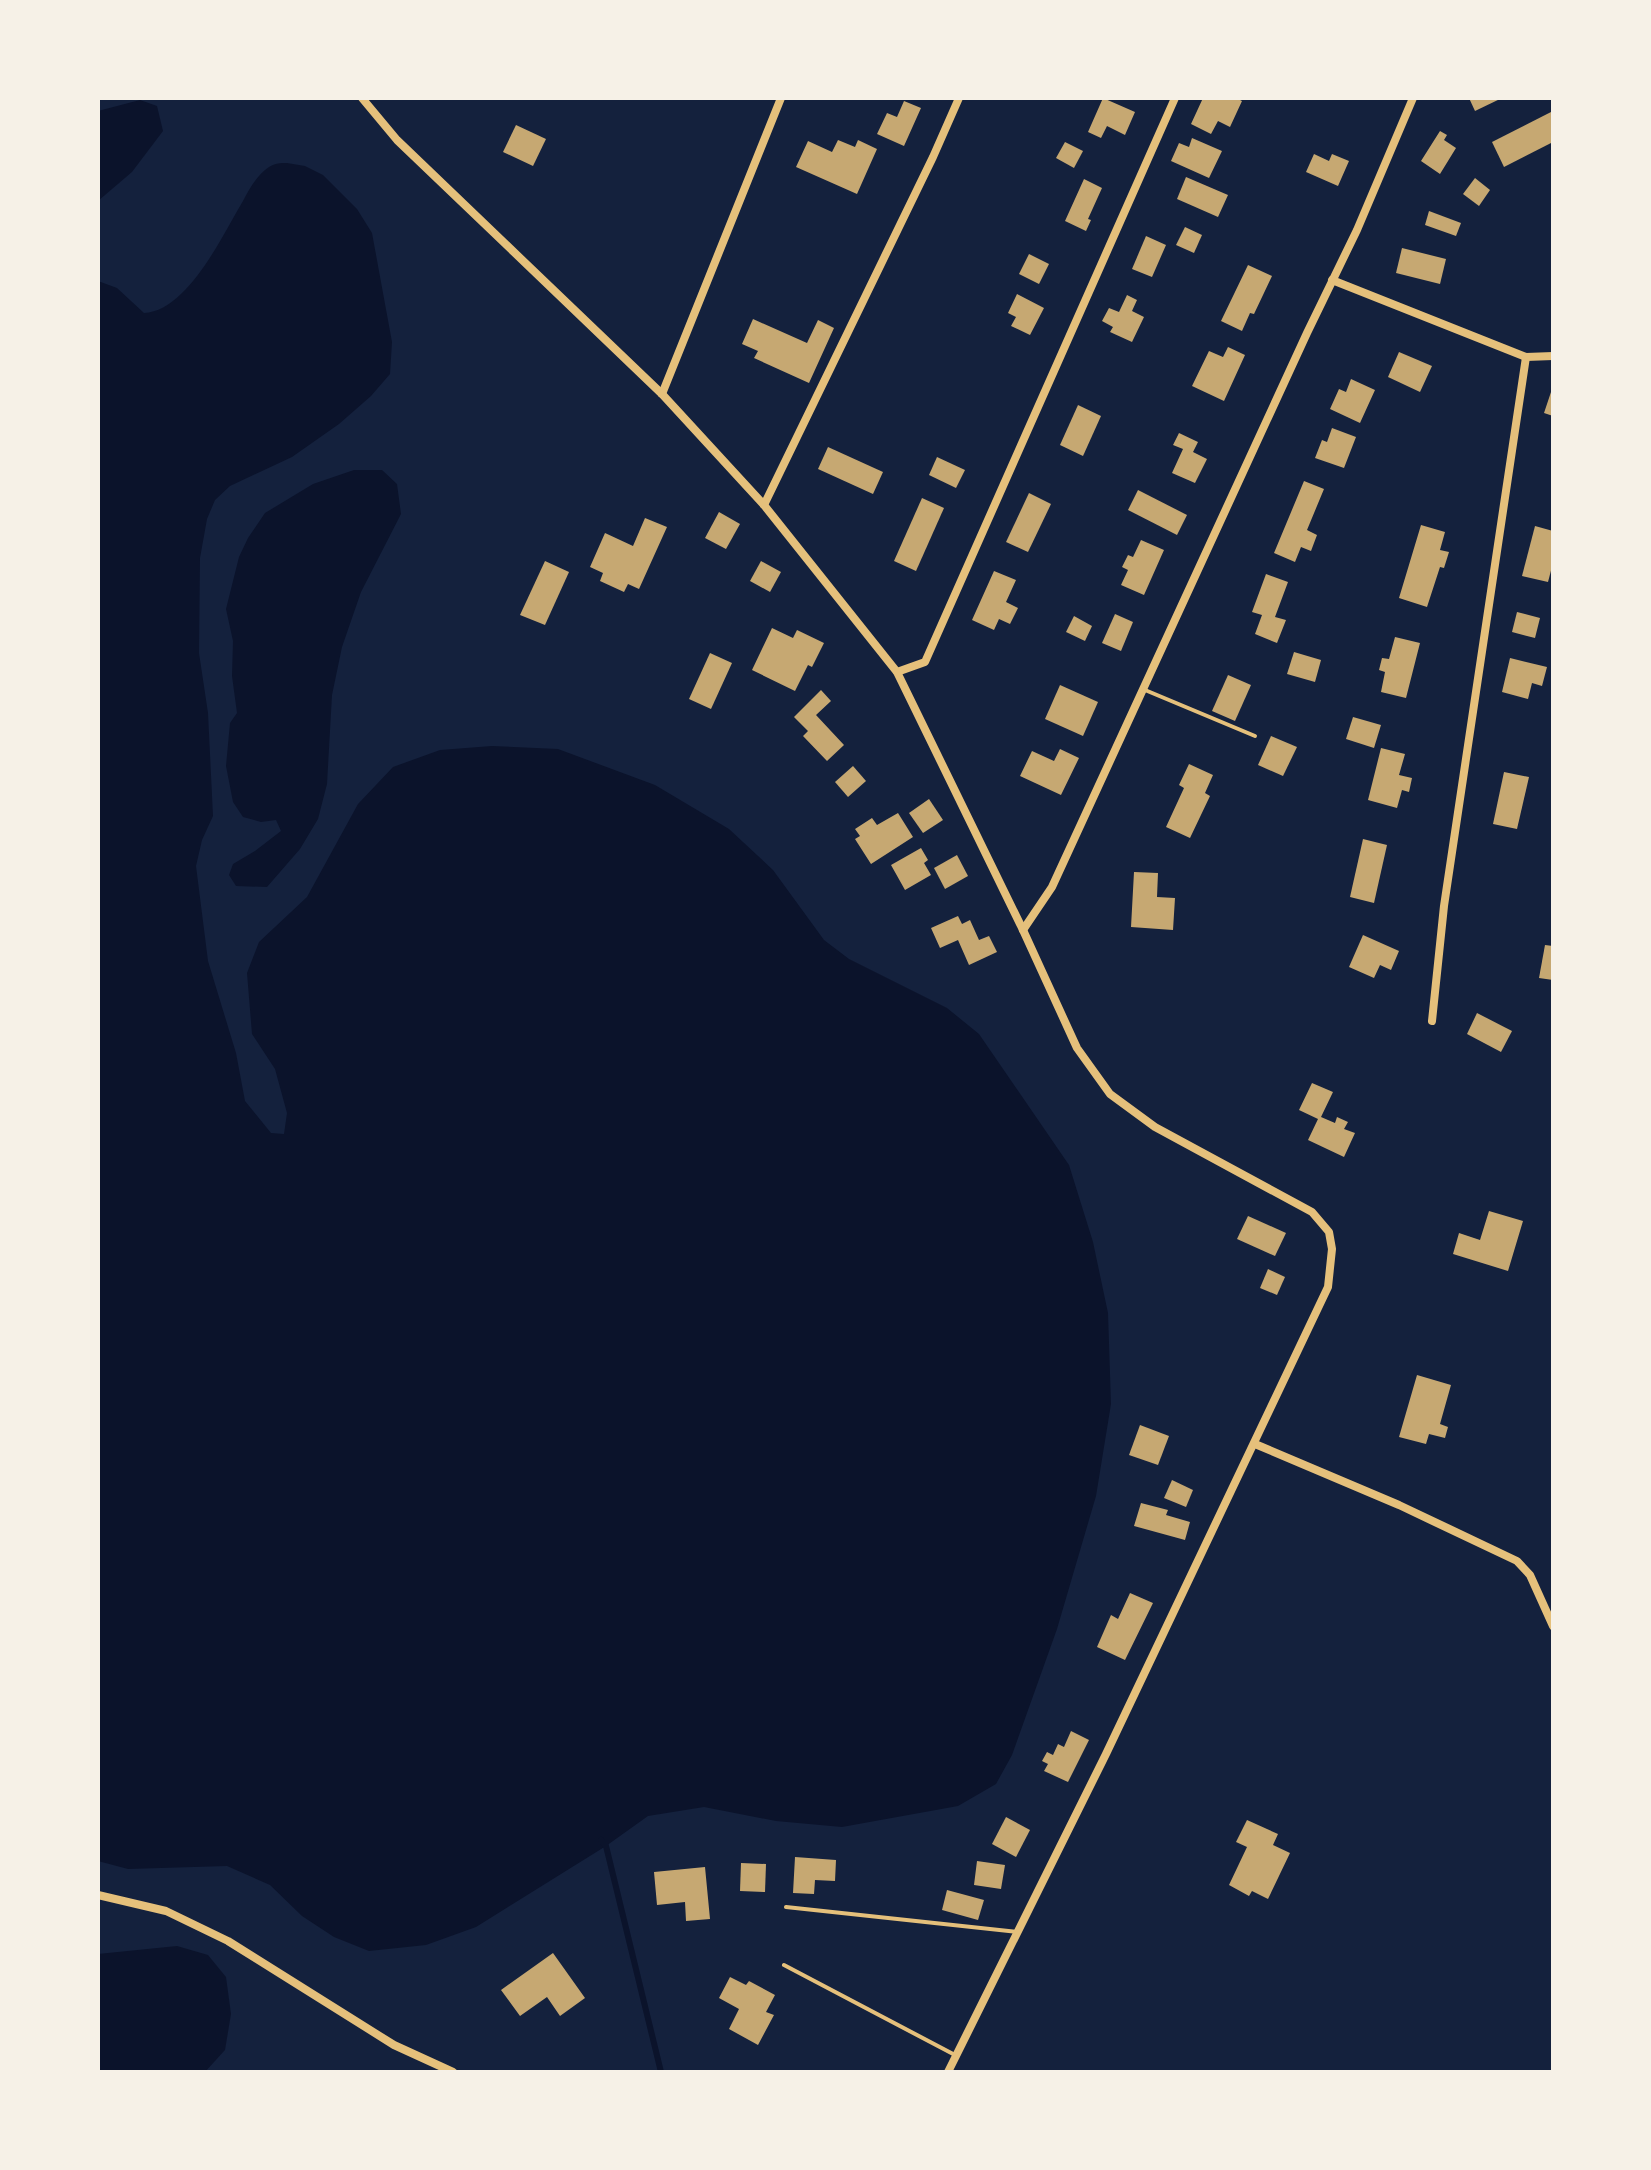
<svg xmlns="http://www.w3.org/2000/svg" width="1651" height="2170" viewBox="0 0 1651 2170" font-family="Montserrat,sans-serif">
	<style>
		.water { fill: #0b132b }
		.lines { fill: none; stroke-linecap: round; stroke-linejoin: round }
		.stream { stroke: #0b132b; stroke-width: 6 }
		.building { fill: #c6a872 }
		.service { stroke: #e5c07b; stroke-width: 4 }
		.minor { stroke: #e5c07b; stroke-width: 8 }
	</style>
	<rect width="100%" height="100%" fill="#14213d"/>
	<!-- water -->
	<g class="water">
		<path d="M140 100 157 106 163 131 132 172 98 201V111Z"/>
		<path d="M287 163 305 166 323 175 357 209 372 233 392 342 390 374 371 396 339 424 292 457 230 486 215 500 207 519 200 558 199 653 208 713 213 816 202 840 196 866 208 961 236 1053 245 1101 271 1133 284 1134 287 1113 275 1069 252 1034 247 973 259 942 307 897 358 804 393 767 440 750 492 746 558 749 655 785 729 829 773 870 824 940 849 959 947 1008 979 1034 1069 1165 1093 1242 1108 1313 1111 1404 1096 1496 1057 1629 1012 1755 996 1784 958 1806 842 1827 776 1821 704 1807 648 1816 606 1846 476 1927 426 1945 369 1951 334 1937 302 1916 270 1885 227 1866 128 1869 98 1861V281L117 288 144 313C188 311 223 234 243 201 250 188 257 175 269 167 275 163 281 163 287 163Z"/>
		<path d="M354 470H382L397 484 401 514 361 592 342 647 332 695 327 784 318 819 300 849 267 887 236 886 229 875 233 864 255 851 281 831 276 820 261 822 243 817 233 802 226 766 230 723 237 713 232 676 233 641 226 609 239 557 248 538 265 513 313 484Z"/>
		<path d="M177 1946 208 1955 226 1977 231 2014 225 2050 205 2072H98V1954Z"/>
	</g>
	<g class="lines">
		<!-- stream -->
		<path class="stream" d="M601 1840 606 1846 661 2072"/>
	</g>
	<!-- building -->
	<g class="building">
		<path d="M1103 98 1135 112 1125 135 1107 126 1101 138 1088 132Z"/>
		<path d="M1203 98H1236L1242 101 1230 127 1218 121 1211 134 1191 124Z"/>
		<path d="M1469 98H1502L1475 111Z"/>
		<path d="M904 101 921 108 904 146 877 134 887 113 897 117Z"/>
		<path d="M1551 112 1553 142 1504 167 1492 142Z"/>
		<path d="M516 125 546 139 533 166 503 152Z"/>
		<path d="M1440 131 1447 135 1444 140 1456 148 1440 174 1421 161Z"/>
		<path d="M1192 138 1222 151 1209 178 1171 161 1179 143 1189 147Z"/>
		<path d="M838 140 855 147 858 140 877 149 857 194 796 167 808 141 832 152Z"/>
		<path d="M1065 142 1083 151 1074 168 1056 158Z"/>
		<path d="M1314 154 1329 161 1332 154 1349 161 1338 186 1306 172Z"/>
		<path d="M1186 177 1228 195 1218 217 1177 199Z"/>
		<path d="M1475 178 1490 190 1479 206 1463 194Z"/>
		<path d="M1084 179 1102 188 1088 219 1091 220 1086 231 1065 221Z"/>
		<path d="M1429 211 1461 223 1456 236 1425 225Z"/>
		<path d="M1185 227 1202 235 1194 253 1176 245Z"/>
		<path d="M1146 236 1166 245 1152 277 1132 269Z"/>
		<path d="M1402 248 1446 259 1440 284 1396 273Z"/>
		<path d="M1029 254 1049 264 1039 284 1019 274Z"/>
		<path d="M1248 265 1272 276 1254 314 1250 313 1242 331 1221 321Z"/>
		<path d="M1017 294 1044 308 1030 335 1011 326 1016 317 1008 313Z"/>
		<path d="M1127 295 1137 300 1132 311 1144 317 1132 342 1110 332 1113 327 1102 321 1109 308 1119 312Z"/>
		<path d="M753 319 807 343 818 320 834 328 809 383 754 358 758 351 742 344Z"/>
		<path d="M1228 347 1245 355 1224 401 1192 386 1209 351 1223 357Z"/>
		<path d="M1399 352 1432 366 1420 392 1388 377Z"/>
		<path d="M1351 379 1375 390 1360 423 1330 409 1339 389 1346 392Z"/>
		<path d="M1553 386V416L1544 413Z"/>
		<path d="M1078 405 1101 416 1083 456 1060 445Z"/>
		<path d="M1332 428 1356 437 1344 468 1315 458 1322 440 1327 442Z"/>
		<path d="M1179 433 1198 442 1193 452 1207 459 1195 483 1172 473 1183 449 1173 445Z"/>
		<path d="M828 447 883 472 873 494 818 469Z"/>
		<path d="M937 457 965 470 956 488 929 475Z"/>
		<path d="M1304 481 1324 489 1307 530 1317 535 1311 551 1301 547 1295 562 1274 553Z"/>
		<path d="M1138 490 1187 515 1177 535 1128 510Z"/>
		<path d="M1029 493 1051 504 1028 552 1006 542Z"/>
		<path d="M922 498 944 508 916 571 894 561Z"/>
		<path d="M719 512 740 524 726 549 705 538Z"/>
		<path d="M645 518 667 527 639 589 628 584 624 592 600 581 603 573 590 567 605 533 633 546Z"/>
		<path d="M1421 525 1445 532 1440 550 1449 552 1444 568 1440 567 1427 607 1399 598Z"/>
		<path d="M1535 526 1553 531V563L1548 582 1522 576Z"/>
		<path d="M1141 540 1164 550 1144 595 1121 585 1128 570 1122 567 1128 555 1133 557Z"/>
		<path d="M545 561 569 572 545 625 520 615Z"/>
		<path d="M761 561 781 572 770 592 750 581Z"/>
		<path d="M994 571 1016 580 1006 602 1018 608 1010 624 999 619 994 630 972 620Z"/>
		<path d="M1266 574 1288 582 1275 617 1286 620 1277 643 1255 634 1262 615 1252 612Z"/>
		<path d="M1517 612 1540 618 1535 638 1512 632Z"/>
		<path d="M1115 614 1133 622 1121 651 1102 643Z"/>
		<path d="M1074 616 1092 626 1085 641 1066 632Z"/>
		<path d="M772 628 793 638 797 630 824 643 812 667 808 665 795 691 752 670Z"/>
		<path d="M1395 637 1420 643 1406 698 1381 692 1385 672 1379 670 1382 658 1389 659Z"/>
		<path d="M1294 652 1321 660 1315 682 1287 674Z"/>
		<path d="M710 653 732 663 711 709 689 699Z"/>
		<path d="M1510 658 1547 667 1542 686 1532 683 1528 699 1502 692Z"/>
		<path d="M1228 675 1251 685 1235 721 1212 711Z"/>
		<path d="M1060 685 1098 702 1083 736 1045 719Z"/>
		<path d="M821 690 831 701 816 715 844 745 827 761 803 736 808 731 794 717Z"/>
		<path d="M1353 717 1381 725 1374 748 1346 739Z"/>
		<path d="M1271 736 1297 747 1283 776 1258 765Z"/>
		<path d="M1381 748 1405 754 1399 775 1412 778 1409 792 1402 790 1397 808 1368 800Z"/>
		<path d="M1060 749 1079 758 1061 795 1020 776 1032 751 1054 761Z"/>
		<path d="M1189 764 1213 775 1205 793 1210 796 1190 838 1166 827 1184 788 1179 785Z"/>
		<path d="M853 766 866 781 848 797 835 782Z"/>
		<path d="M1504 772 1529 777 1517 829 1493 824Z"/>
		<path d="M929 799 943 820 923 833 909 813Z"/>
		<path d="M898 813 913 837 871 864 855 839 860 836 855 829 872 818 877 825Z"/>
		<path d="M1363 839 1387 845 1374 903 1350 897Z"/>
		<path d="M921 848 928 860 924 863 931 875 905 890 891 865Z"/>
		<path d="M957 855 968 876 945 889 934 868Z"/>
		<path d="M1134 872 1158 873 1157 897 1175 898 1173 930 1131 927Z"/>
		<path d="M958 916 962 924 970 920 979 940 989 936 997 952 969 965 958 940 940 948 931 928Z"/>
		<path d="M1363 935 1399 951 1391 970 1380 965 1374 978 1349 967Z"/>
		<path d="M1545 945 1553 946V980L1539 978Z"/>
		<path d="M1477 1013 1512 1031 1501 1052 1467 1034Z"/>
		<path d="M1312 1083 1333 1092 1321 1117 1335 1123 1337 1117 1348 1122 1344 1129 1355 1133 1344 1157 1308 1140 1318 1119 1299 1110Z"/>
		<path d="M1489 1211 1523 1221 1508 1271 1453 1254 1459 1233 1480 1240Z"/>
		<path d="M1248 1216 1286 1233 1275 1256 1237 1239Z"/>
		<path d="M1268 1269 1285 1277 1277 1295 1260 1288Z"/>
		<path d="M1417 1375 1451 1385 1440 1424 1448 1427 1445 1438 1429 1434 1426 1444 1399 1437Z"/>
		<path d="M1140 1425 1169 1436 1158 1465 1129 1455Z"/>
		<path d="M1172 1480 1193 1490 1186 1507 1164 1498Z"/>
		<path d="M1141 1503 1168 1510 1166 1515 1190 1522 1185 1540 1134 1526Z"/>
		<path d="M1130 1593 1153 1603 1125 1660 1097 1647 1111 1615 1118 1619Z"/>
		<path d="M1071 1731 1089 1740 1068 1782 1044 1771 1048 1764 1042 1761 1047 1752 1053 1755 1058 1744 1064 1747Z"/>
		<path d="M1006 1817 1030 1830 1016 1857 992 1844Z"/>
		<path d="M1247 1820 1278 1834 1273 1845 1290 1853 1268 1899 1252 1891 1249 1896 1229 1885 1247 1847 1236 1842Z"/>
		<path d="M795 1857 836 1860 835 1881 815 1880 814 1894 793 1893Z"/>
		<path d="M977 1861 1005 1865 1001 1889 974 1885Z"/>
		<path d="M741 1863 766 1864 765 1892 740 1891Z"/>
		<path d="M705 1867 710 1919 686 1921 685 1902 657 1905 654 1872Z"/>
		<path d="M947 1890 984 1900 978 1920 942 1910Z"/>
		<path d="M553 1953 585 1998 560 2016 547 1997 520 2016 501 1990Z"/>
		<path d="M730 1977 746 1985 749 1981 775 1995 766 2012 774 2015 758 2045 729 2029 739 2009 719 1998Z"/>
	</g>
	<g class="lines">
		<!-- service -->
		<g class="service">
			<path d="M1145 690 1255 736"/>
			<path d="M786 1907 1018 1932"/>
			<path d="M784 1965 955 2055"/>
		</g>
		<!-- minor -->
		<g class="minor">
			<path d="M362 98 397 140 662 394 764 505 897 672 1023 930 1077 1048 1110 1094 1155 1127 1312 1212 1329 1232 1332 1249 1328 1287 1106 1754 948 2072"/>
			<path d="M1332 280 1526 357 1553 356"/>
			<path d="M662 394 781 98"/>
			<path d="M764 505 933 157 959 98"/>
			<path d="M897 672 925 662 1175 98"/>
			<path d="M1023 930 1052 887 1307 333 1357 230 1413 98"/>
			<path d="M1432 1021 1444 906 1526 357"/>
			<path d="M1255 1444 1399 1505 1517 1561 1530 1575 1553 1626"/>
			<path d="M98 1895 166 1911 228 1941 394 2045 453 2072"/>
		</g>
	</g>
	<!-- border -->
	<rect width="1651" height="2170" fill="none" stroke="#f6f1e7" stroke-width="200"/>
</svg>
